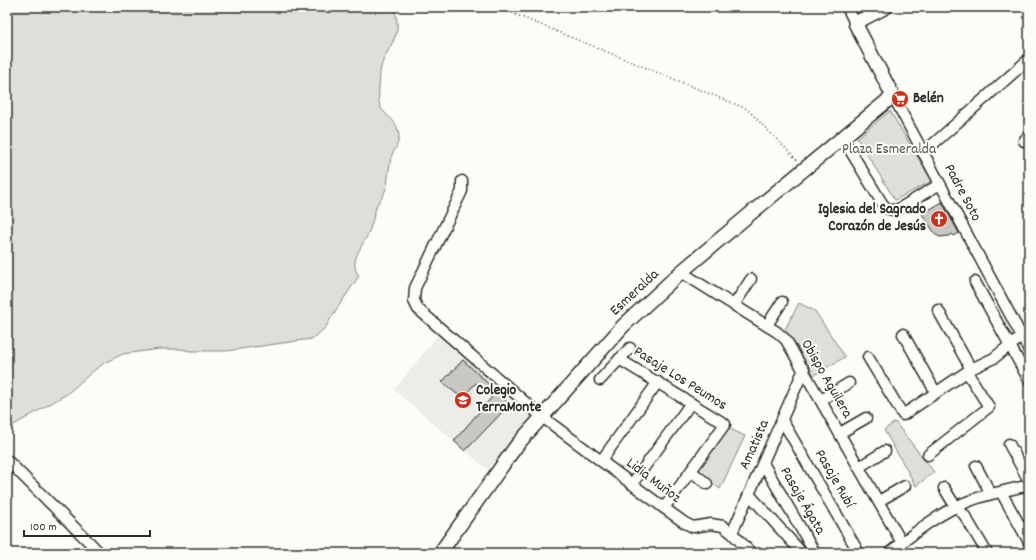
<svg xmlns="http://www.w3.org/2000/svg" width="1036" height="560" viewBox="0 0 1036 560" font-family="Dekko,sans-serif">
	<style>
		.built { fill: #edece8 }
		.green { fill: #dfdeda; stroke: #858482 }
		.building { fill: #c9c8c4; stroke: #2b2b2b }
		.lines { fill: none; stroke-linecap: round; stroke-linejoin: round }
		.minor-casing { stroke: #2b2b2b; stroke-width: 13 }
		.tertiary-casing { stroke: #2b2b2b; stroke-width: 16 }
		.path { stroke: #2b2b2b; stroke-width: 1.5; stroke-dasharray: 1 3; stroke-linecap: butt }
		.minor { stroke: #fdfcf7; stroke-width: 10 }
		.tertiary { stroke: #fdfcf7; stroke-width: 13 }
		.labels { text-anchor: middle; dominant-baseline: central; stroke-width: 4; stroke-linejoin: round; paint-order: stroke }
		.poi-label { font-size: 15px; font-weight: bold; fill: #2b2b2b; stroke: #fdfcf7; text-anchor: start }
		.park-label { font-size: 15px; fill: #585857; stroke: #fdfcf7 }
		.street-label { font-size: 15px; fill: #2b2b2b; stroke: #fdfcf7 }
	</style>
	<rect width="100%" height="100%" fill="#fdfcf7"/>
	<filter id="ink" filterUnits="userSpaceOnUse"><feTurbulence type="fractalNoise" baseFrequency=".025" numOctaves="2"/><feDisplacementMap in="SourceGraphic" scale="8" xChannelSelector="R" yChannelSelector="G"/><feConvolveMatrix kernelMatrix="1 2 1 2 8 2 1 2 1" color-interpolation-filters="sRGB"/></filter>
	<g filter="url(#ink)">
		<!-- built -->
		<path class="built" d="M440 333 537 415 488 470 394 390Z"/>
		<!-- green -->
		<g class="green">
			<path d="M7 7H394C396 15 399 26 396 34 392 47 381 59 380 73 380 80 377 101 380 106 385 116 395 119 398 130 402 143 393 149 391 158 387 174 390 191 377 204 374 214 372 225 368 234 362 247 348 262 359 276L332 316 326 327 315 337 311 339 226 351H191L181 349H159L123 354 104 363 92 372 67 394 7 429Z"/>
			<path d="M890 111 932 181 895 200 857 138Z"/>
			<path d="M799 303 815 311 845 357 814 375 785 329Z"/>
			<path d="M895 422 934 472 916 486 884 430Z"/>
			<path d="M726 427 745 436 720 489 695 470Z"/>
		</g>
		<!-- building -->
		<g class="building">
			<path d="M942 202 959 233 954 236 952 234 949 236 940 237 936 235 922 214Z"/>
			<path d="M463 360 510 404 465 451 454 441 492 397 476 383 462 398 442 382Z"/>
		</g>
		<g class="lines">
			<!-- minor casing -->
			<g class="minor-casing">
				<g id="minor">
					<path d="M847 7 855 23"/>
					<path d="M893 96 1029 350"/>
					<path d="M842 137 882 203C887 210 892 212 900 208L940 184"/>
					<path d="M1024 141 1029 135"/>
					<path d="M923 153 1029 59"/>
					<path d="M462 181V191L415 288 414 301 418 309 541 416 664 508 685 523 693 527 711 524 723 526 732 533 751 553"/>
					<path d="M681 272 777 332 786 340 902 543"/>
					<path d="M975 282 1029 380"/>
					<path d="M734 305 751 279"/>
					<path d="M938 310 971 369"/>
					<path d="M767 325 782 302"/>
					<path d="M903 334 936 393"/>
					<path d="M868 357 903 415 971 369 994 358 1010 345 1029 333"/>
					<path d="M619 359 725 424 664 508"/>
					<path d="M600 380 630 348"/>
					<path d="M821 400 849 383"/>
					<path d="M782 420 859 553"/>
					<path d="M840 433 866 418"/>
					<path d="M1009 444 1029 481"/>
					<path d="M928 455 989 407 967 372"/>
					<path d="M7 460 100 553"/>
					<path d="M601 461 658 382"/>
					<path d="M763 463 815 553"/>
					<path d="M976 466 991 494"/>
					<path d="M859 467 885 451"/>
					<path d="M691 471 707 484"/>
					<path d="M632 484 691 403"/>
					<path d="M944 488 952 501 965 516 987 553"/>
					<path d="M1001 492 1029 542"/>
					<path d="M749 494 802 553"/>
					<path d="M879 501 905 486"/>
					<path d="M732 533 804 369"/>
					<path d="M889 553C914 533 941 511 972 500 990 493 1010 490 1029 485"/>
				</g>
			</g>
			<!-- tertiary casing -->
			<g class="tertiary-casing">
				<path id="tertiary" d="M440 553 517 445 623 326 681 272 750 214 893 96 855 23 886 7"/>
			</g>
			<!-- path -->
			<path class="path" d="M497 7 747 109 798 161"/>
			<!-- minor -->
			<use href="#minor" class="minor"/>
			<!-- tertiary -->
			<use href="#tertiary" class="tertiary"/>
		</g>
	</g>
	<!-- icons -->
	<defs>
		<g id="supermarket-disc" transform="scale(0.9)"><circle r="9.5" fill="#c8321e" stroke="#fdfcf7"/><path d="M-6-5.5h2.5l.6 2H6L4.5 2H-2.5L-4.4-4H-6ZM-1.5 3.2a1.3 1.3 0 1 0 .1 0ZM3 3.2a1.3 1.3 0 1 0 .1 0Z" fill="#fff"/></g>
		<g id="church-disc" transform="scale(0.9)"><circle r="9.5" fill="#c8321e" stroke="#fdfcf7"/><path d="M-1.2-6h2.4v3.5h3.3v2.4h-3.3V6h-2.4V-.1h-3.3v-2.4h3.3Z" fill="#fff"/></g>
		<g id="school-disc" transform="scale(0.9)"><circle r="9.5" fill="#c8321e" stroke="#fdfcf7"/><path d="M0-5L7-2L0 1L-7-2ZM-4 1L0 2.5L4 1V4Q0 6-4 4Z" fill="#fff"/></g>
	</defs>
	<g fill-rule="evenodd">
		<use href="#supermarket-disc" x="900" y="99"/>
		<use href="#church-disc" x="939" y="219"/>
		<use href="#school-disc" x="463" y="400"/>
	</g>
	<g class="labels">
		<!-- poi labels -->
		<g class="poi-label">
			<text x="913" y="99">Belén</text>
			<text x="926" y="210" text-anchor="end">Iglesia del Sagrado<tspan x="926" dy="17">Corazón de Jesús</tspan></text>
			<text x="476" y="391">Colegio<tspan x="476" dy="17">TerraMonte</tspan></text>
		</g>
		<!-- park labels -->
		<g class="park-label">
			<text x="889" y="150">Plaza Esmeralda</text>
		</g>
		<!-- street labels -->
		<g class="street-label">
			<text transform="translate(962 193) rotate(62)">Padre Soto</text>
			<text transform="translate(635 293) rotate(-43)">Esmeralda</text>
			<text transform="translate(680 379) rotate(32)">Pasaje Los Peumos</text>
			<text transform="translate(826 379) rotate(60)">Obispo Aguilera</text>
			<text transform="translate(755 445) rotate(-66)">Amatista</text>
			<text transform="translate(834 479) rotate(60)">Pasaje Rubí</text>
			<text transform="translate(653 481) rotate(37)">Lidia Muñoz</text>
			<text transform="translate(802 501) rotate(60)">Pasaje Ágata</text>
		</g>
	</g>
	<!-- margin -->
	<rect width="1036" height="560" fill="none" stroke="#fdfcf7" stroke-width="24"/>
	<rect x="12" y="12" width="1012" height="536" fill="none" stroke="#2b2b2b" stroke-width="1.5" filter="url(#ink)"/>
	<!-- scale -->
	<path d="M24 530v6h126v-6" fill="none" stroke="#2b2b2b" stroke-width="2"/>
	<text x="30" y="530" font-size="12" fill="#2b2b2b" stroke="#fdfcf7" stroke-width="3" paint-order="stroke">100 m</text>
</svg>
